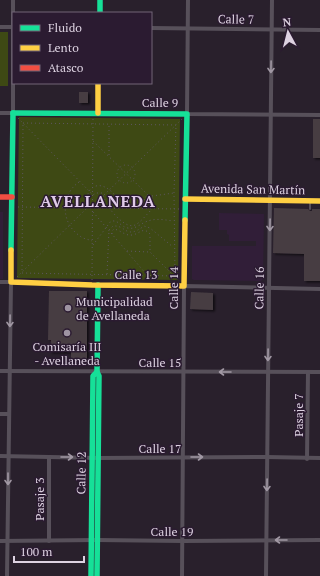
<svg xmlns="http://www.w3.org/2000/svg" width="320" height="576" viewBox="0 0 320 576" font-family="'PT Serif',serif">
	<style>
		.built { fill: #311e38 }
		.green { fill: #3e4914 }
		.building { fill: #473d43; filter: url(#shadow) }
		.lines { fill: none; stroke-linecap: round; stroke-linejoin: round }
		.path { stroke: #5e5761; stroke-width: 1; stroke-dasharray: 1 3; stroke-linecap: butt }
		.lane { stroke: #57505a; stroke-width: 2 }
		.street { stroke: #57505a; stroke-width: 4 }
		.fast { stroke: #16e098; stroke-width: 5.5 }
		.slow { stroke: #ffcf43; stroke-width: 5.5 }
		.jam { stroke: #f24e42; stroke-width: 5.5 }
		.oneway { stroke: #a198a4 }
		.poi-dot { fill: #9e94a2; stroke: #2b1b31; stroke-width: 1.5 }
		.labels { text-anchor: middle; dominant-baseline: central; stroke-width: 3; stroke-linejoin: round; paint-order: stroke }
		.street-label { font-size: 12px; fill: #ddd2e1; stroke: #2b1b31 }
		.poi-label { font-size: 12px; fill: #ddd2e1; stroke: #2b1b31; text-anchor: start }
		.district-label { font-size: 16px; font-weight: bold; letter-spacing: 1px; fill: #e0cbe9; stroke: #2b1b31 }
	</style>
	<defs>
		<filter id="shadow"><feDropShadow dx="2" dy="1.5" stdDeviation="1" flood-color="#0009"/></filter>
	</defs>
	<rect width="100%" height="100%" fill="#29202c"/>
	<!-- built -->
	<g class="built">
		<rect x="0" y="212" width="3" height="67"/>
		<path d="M219 213 264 214 263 279 261 281 194 280 192 279V246H256V241H229V235L227 234V230H219Z"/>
	</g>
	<!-- green -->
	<g class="green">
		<rect x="0" y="32" width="8" height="54"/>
		<path d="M19 117 180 119 178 280 17 278Z"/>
	</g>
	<!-- building -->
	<g class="building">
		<rect x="79" y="92" width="9" height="11"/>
		<rect x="313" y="119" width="7" height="39"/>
		<path d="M274 208 308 209 310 211H312V209H320V281H304V254L273 253Z"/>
		<path d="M49 291H87V363L71 362V352H50L51 340H48Z"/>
		<path d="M191 292 213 293V310L190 309Z"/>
	</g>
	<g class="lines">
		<!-- path -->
		<g class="path">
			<path d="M18 118 93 195 96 193H102L105 199 103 204V207"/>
			<path d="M23 123 176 125 174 193 175 276 22 273Z"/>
			<path d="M93 141 148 195"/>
			<path d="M109 155V125"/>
			<circle cx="126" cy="174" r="9"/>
			<path d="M79 182C60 195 61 224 80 236 83 239 88 239 92 241"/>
			<path d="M104 195 182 119"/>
			<path d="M152 196 174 193"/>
			<path d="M18 207 180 209"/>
			<path d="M109 208C114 214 126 229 135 225 140 223 148 213 152 209"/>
			<path d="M144 208V198L148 195 151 196 153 199 150 203V208"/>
			<path d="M93 212 147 275"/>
			<path d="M112 234V231L114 229C120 230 125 236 132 235 140 234 143 226 150 234V252L179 281"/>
			<path d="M93 245 111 221C119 220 121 227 128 228 135 230 141 223 148 221 156 218 166 220 173 221"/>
			<path d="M127 251 149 252"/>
			<path d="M107 274 109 230 113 226C127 225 125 240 144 226L150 228 173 247"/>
			<path d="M17 277 87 208C87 199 86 189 96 186 108 183 119 200 126 208"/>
			<path d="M92 280 93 119"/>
		</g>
		<!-- lane -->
		<path class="lane" d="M310 209V202"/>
		<!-- street -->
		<g class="street">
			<path d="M188 0 187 114 320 115"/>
			<path d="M0 27H13"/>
			<path d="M151 28 320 30"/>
			<path d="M0 113H13V0"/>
			<path d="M0 282H11L7 576"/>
			<path d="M0 371 320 372"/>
			<path d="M0 414H9"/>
			<path d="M0 456 98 458 267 457 320 458"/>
			<path d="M49 457V541"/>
			<path d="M307 459 308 372"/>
			<path d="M0 541 97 540 183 541 320 540"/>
			<path d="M182 576 184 286 320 289"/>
			<path d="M266 576 272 0"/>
		</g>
		<!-- fast -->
		<g class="fast">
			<path d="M100 0V13"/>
			<path d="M13 113 187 114 185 220"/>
			<path d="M11 250 13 113"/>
			<path d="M91 576 93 376 97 372"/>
			<path d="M97 576 99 376 97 372 98 285"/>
		</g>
		<!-- slow -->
		<g class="slow">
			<path d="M98 83V113"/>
			<path d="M185 199 320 201"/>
			<path d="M11 250V282L92 285 184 286 185 220"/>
		</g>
		<!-- jam -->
		<path class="jam" d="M0 197H12"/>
	</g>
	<!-- one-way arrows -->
	<defs><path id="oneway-shaft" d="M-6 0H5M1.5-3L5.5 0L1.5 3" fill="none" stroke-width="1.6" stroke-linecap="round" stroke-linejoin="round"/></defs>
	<g class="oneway">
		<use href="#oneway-shaft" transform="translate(271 67) rotate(91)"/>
		<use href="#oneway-shaft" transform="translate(270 225) rotate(91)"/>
		<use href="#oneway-shaft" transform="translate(10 321) rotate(91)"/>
		<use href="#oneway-shaft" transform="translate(268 355) rotate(91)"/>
		<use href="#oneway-shaft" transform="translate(225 372) rotate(-180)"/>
		<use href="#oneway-shaft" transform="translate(67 457)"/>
		<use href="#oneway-shaft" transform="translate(197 457)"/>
		<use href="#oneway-shaft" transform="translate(8 479) rotate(90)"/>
		<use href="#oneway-shaft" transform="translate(267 485) rotate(91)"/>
		<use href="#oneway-shaft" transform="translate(281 540) rotate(-180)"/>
	</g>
	<!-- markers -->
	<g class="poi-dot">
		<circle cx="68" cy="308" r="4"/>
		<circle cx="67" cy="333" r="4"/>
	</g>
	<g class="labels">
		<!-- street labels -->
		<g class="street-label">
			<text transform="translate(236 19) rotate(1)">Calle 7</text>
			<text x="160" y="102">Calle 9</text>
			<text transform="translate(253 189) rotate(1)">Avenida San Martín</text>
			<text x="136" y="274">Calle 13</text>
			<text transform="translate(173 288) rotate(-90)">Calle 14</text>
			<text transform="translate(259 288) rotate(-89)">Calle 16</text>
			<text x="160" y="362">Calle 15</text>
			<text transform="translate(298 415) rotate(-90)">Pasaje 7</text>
			<text x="160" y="448">Calle 17</text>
			<text transform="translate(81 473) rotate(-89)">Calle 12</text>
			<text transform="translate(39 499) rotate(-90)">Pasaje 3</text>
			<text x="172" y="531">Calle 19</text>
		</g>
		<!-- poi labels -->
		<g class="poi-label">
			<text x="76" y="301">Municipalidad<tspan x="76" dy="14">de Avellaneda</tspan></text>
			<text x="67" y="346" text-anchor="middle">Comisaría III<tspan x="67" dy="14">- Avellaneda</tspan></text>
		</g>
		<!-- district labels -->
		<g class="district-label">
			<text x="98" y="201">AVELLANEDA</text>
		</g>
	</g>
	<!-- legend -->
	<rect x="12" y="12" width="140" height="72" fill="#2b1b31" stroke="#726477"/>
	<rect x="20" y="25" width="20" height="6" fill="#16e098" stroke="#726477"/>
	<text x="48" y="32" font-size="12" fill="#ddd2e1">Fluido</text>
	<rect x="20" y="45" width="20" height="6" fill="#ffcf43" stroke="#726477"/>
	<text x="48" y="52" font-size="12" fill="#ddd2e1">Lento</text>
	<rect x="20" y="65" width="20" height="6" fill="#f24e42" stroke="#726477"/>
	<text x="48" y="72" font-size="12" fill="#ddd2e1">Atasco</text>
	<!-- north arrow -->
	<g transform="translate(288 32) rotate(353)" stroke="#2b1b31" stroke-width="3" paint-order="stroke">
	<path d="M0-3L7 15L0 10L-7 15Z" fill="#ddd2e1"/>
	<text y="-6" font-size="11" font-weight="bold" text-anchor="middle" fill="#ddd2e1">N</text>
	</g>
	<!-- scale -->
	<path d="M14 556v6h70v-6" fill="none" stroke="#ddd2e1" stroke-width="2"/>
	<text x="20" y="556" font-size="12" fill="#ddd2e1" stroke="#2b1b31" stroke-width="3" paint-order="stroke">100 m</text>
</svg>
